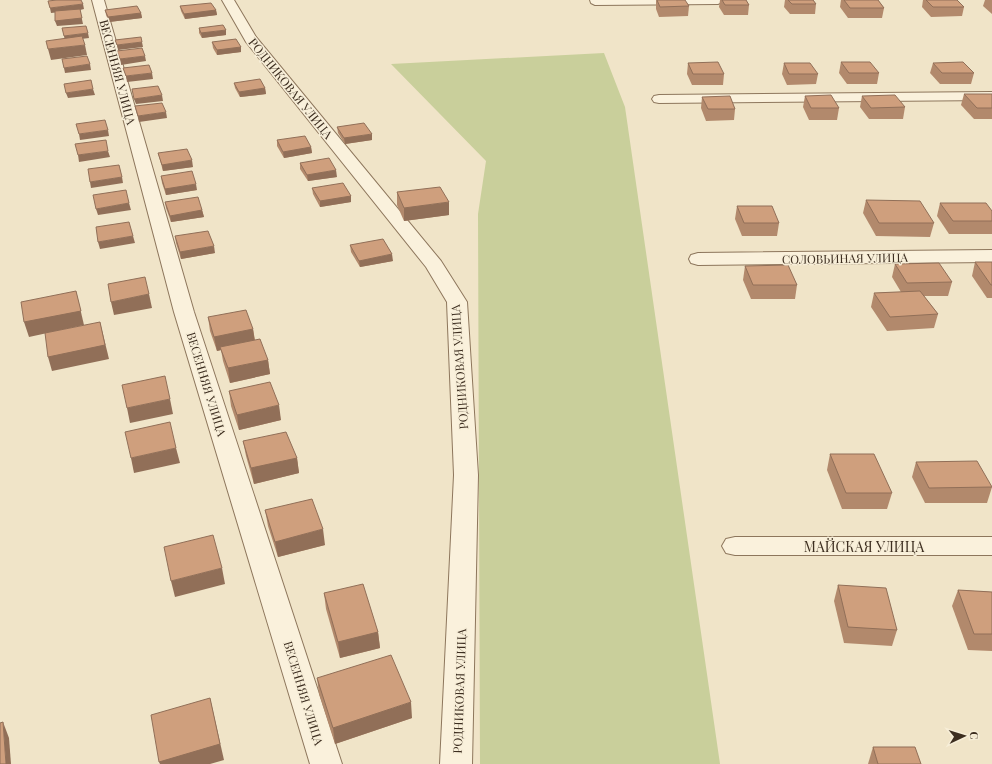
<svg xmlns="http://www.w3.org/2000/svg" width="992" height="764" viewBox="0 0 992 764" font-family="'Playfair Display',serif">
	<style>
		.green { fill: #c9cf9b }
		.lines { fill: none; stroke-linecap: round; stroke-linejoin: round }
		.minor-casing { stroke: #8d765c; stroke-width: 2 }
		.minor { fill: #faf1dc; fill-rule: evenodd }
		.wall { fill: #b2896c }
		.shaded-wall { fill: #916f58 }
		.building { fill: #cf9f7d; stroke: #916f58 }
		.labels { text-anchor: middle; dominant-baseline: central; stroke-width: 3; stroke-linejoin: round; paint-order: stroke }
		.street-label { font-size: 12px; fill: #3d2e20; stroke: #f7eed8 }
		.near-street-label { font-size: 14px; fill: #3d2e20; stroke: #f7eed8 }
	</style>
	<rect width="100%" height="100%" fill="#f0e4c8"/>
	<!-- green -->
	<path class="green" d="M604 53 625 107 720 764H480L478 214 486 161 391 64Z"/>
	<g class="lines">
		<!-- minor casing -->
		<g class="minor-casing">
			<g id="minor">
				<path d="M92 0H104L194 312 342 764H310L174 312Z"/>
				<path d="M222 0H234L256 37 441 261 467 302 478 475 472 764H440L454 475 447 302 426 267 246 42Z"/>
				<path d="M590 0H724L722 2 718 4 595 5 591 3Z"/>
				<path d="M992 92V100L659 103 654 102 652 99 654 96 659 95Z"/>
				<path d="M992 250V262L698 265 691 263 689 259 691 255 698 253Z"/>
				<path d="M735 537H992V555H735L726 553 722 546 726 539Z"/>
			</g>
		</g>
		<!-- minor -->
		<use href="#minor" class="minor"/>
	</g>
	<!-- wall -->
	<g class="wall">
		<path d="M656 0 689 6 688 16 659 17 656 9Z"/>
		<path d="M720 0H746L749 5 748 15H724L719 7Z"/>
		<path d="M785 0H813L816 4 815 14H790L784 7Z"/>
		<path d="M841 0H878L884 8 882 18H848L840 7Z"/>
		<path d="M923 0H957L964 7 962 16 931 17 922 7Z"/>
		<path d="M985 0H992V14L983 6Z"/>
		<path d="M180 6 216 10 217 15 185 19 181 11Z"/>
		<path d="M105 10 141 13 142 18 109 22 106 15Z"/>
		<path d="M199 28 226 35 202 38 199 33Z"/>
		<path d="M212 42 241 47V52L217 55 213 48Z"/>
		<path d="M841 62 879 73 877 84H847L839 73Z"/>
		<path d="M688 63 724 74 723 85H692L687 74Z"/>
		<path d="M784 63 818 74 816 84 787 85 782 74Z"/>
		<path d="M933 63 974 73 971 84H940L930 73Z"/>
		<path d="M234 83 265 88 266 94 240 97 235 88Z"/>
		<path d="M964 94H992V119H974L961 105Z"/>
		<path d="M805 96 839 108 837 120H809L803 107Z"/>
		<path d="M862 96 905 107 903 119H869L860 107Z"/>
		<path d="M702 97 735 109 734 120 706 121 701 108Z"/>
		<path d="M337 127 372 140 345 144 338 133Z"/>
		<path d="M277 140 311 147 312 153 284 158 277 146Z"/>
		<path d="M158 153 193 167 163 171Z"/>
		<path d="M300 163 337 177 308 181 300 169Z"/>
		<path d="M161 176 197 190 166 195 162 183Z"/>
		<path d="M312 188 351 196V202L320 207 313 194Z"/>
		<path d="M397 192 449 215 404 221 397 205Z"/>
		<path d="M866 200 934 223 930 237 876 236 863 213Z"/>
		<path d="M165 202 202 210 204 217 171 222 166 208Z"/>
		<path d="M940 203 992 211V234H949L937 216Z"/>
		<path d="M737 206 779 223 777 236H742L735 219Z"/>
		<path d="M175 236 215 253 181 259 176 243Z"/>
		<path d="M350 245 393 261 360 267 351 252Z"/>
		<path d="M975 262H992V298H987L972 276Z"/>
		<path d="M895 264 952 282 948 296H924L938 314 934 328 887 331 871 307 874 293 901 292 892 277Z"/>
		<path d="M745 266 797 285 795 299H751L743 280Z"/>
		<path d="M208 317 253 329 255 340 268 360 270 374 230 383 223 361 221 350 217 351 210 331Z"/>
		<path d="M229 391 281 420 239 430 231 406Z"/>
		<path d="M243 441 297 458 299 473 254 484 246 456Z"/>
		<path d="M830 454 892 493 887 509H842L827 470Z"/>
		<path d="M916 462 992 487 987 503H925L912 477Z"/>
		<path d="M265 510 325 545 278 557 268 526Z"/>
		<path d="M838 585 897 630 892 646 844 643 834 601Z"/>
		<path d="M958 590 992 592V651L968 650 952 606Z"/>
		<path d="M324 593 378 632 380 648 340 658 326 609Z"/>
		<path d="M317 678 412 718 335 744 319 694Z"/>
		<path d="M873 747 921 764H868Z"/>
	</g>
	<!-- shaded-wall -->
	<g class="shaded-wall">
		<path d="M83 4 84 9 80 10 83 24 57 26 55 21 80 10 51 13 50 8Z"/>
		<path d="M216 10 217 15 185 19 184 14Z"/>
		<path d="M141 13 142 18 109 22 108 17Z"/>
		<path d="M226 30V35L202 38 201 33Z"/>
		<path d="M88 33 89 38 65 41 64 36Z"/>
		<path d="M142 42 143 47 118 50 117 45Z"/>
		<path d="M85 45 87 55 51 60 48 49Z"/>
		<path d="M241 47V52L217 55V50Z"/>
		<path d="M145 56 146 61 121 65 120 59Z"/>
		<path d="M90 64 91 70 65 73 64 68Z"/>
		<path d="M152 73 153 79 127 82 126 76Z"/>
		<path d="M265 88 266 94 240 97 239 92Z"/>
		<path d="M93 89 95 95 68 98 66 93Z"/>
		<path d="M162 95 163 101 136 104 134 99Z"/>
		<path d="M166 112 167 118 139 122 138 116Z"/>
		<path d="M108 130 109 136 80 140 79 134Z"/>
		<path d="M372 134V140L345 144 344 138Z"/>
		<path d="M311 147 312 153 284 158 283 152Z"/>
		<path d="M108 151 110 157 79 162 78 155Z"/>
		<path d="M192 160 193 167 163 171 162 165Z"/>
		<path d="M336 170 337 177 308 181 307 175Z"/>
		<path d="M122 177 123 183 91 188 90 182Z"/>
		<path d="M196 184 197 190 166 195 165 189Z"/>
		<path d="M351 196V202L320 207V201Z"/>
		<path d="M449 202V215L404 221V208Z"/>
		<path d="M129 203 131 210 98 215 96 209Z"/>
		<path d="M202 210 204 217 171 222 170 216Z"/>
		<path d="M133 236 135 243 100 249 98 242Z"/>
		<path d="M214 246 215 253 181 259 180 252Z"/>
		<path d="M392 254 393 261 360 267 359 261Z"/>
		<path d="M76 291 84 325 29 337 24 322Z"/>
		<path d="M149 294 152 308 114 315 111 302Z"/>
		<path d="M100 322 109 359 52 371 48 357Z"/>
		<path d="M253 329 255 343 220 347 221 350 217 351 214 337Z"/>
		<path d="M268 360 270 374 230 383 228 368Z"/>
		<path d="M170 399 173 414 130 423 127 408Z"/>
		<path d="M279 405 281 420 239 430 237 415Z"/>
		<path d="M176 448 180 463 134 473 131 458Z"/>
		<path d="M297 458 299 473 254 484 251 468Z"/>
		<path d="M323 529 325 545 278 557 275 542Z"/>
		<path d="M222 568 225 584 175 597 171 581Z"/>
		<path d="M378 632 380 648 340 658 338 642Z"/>
		<path d="M210 698 224 760 210 764H160L159 762Z"/>
		<path d="M411 702 412 718 335 744 333 728Z"/>
		<path d="M3 722 9 738 11 764H6Z"/>
	</g>
	<!-- building -->
	<g class="building">
		<path d="M57 0H81L83 4 50 8 48 1Z"/>
		<path d="M657 0H685L689 6 660 7Z"/>
		<path d="M722 0H746L749 5H725Z"/>
		<path d="M788 0H813L816 4H792Z"/>
		<path d="M844 0H878L884 8H850Z"/>
		<path d="M926 0H957L964 7H933Z"/>
		<path d="M211 3 216 10 184 14 180 6Z"/>
		<path d="M137 6 141 13 108 17 105 10Z"/>
		<path d="M80 9 82 18 55 21V11Z"/>
		<path d="M223 25 226 30 201 33 199 28Z"/>
		<path d="M86 26 88 33 64 36 62 28Z"/>
		<path d="M82 36 85 45 48 49 46 41Z"/>
		<path d="M141 37 142 42 117 45 115 40Z"/>
		<path d="M236 39 241 47 217 50 212 42Z"/>
		<path d="M142 48 145 56 120 59 117 51Z"/>
		<path d="M87 56 90 64 64 68 62 59Z"/>
		<path d="M718 62 724 74H693L688 63Z"/>
		<path d="M841 62H870L879 73H849Z"/>
		<path d="M963 62 974 73H942L933 63Z"/>
		<path d="M784 63H810L818 74H789Z"/>
		<path d="M149 65 152 73 126 76 123 68Z"/>
		<path d="M260 79 265 88 239 92 234 83Z"/>
		<path d="M91 80 93 89 66 93 64 84Z"/>
		<path d="M158 86 162 95 134 99 132 89Z"/>
		<path d="M964 94H992V108H977Z"/>
		<path d="M831 95 839 108H811L805 96Z"/>
		<path d="M895 95 905 107 871 108 862 96Z"/>
		<path d="M730 96 735 109H708L702 97Z"/>
		<path d="M162 103 166 112 138 116 135 106Z"/>
		<path d="M105 120 108 130 79 134 76 124Z"/>
		<path d="M364 123 372 134 344 138 337 127Z"/>
		<path d="M305 136 311 147 283 152 277 140Z"/>
		<path d="M106 140 108 151 78 155 75 144Z"/>
		<path d="M187 149 192 160 162 165 158 153Z"/>
		<path d="M329 158 336 170 307 175 300 163Z"/>
		<path d="M119 165 122 177 90 182 88 169Z"/>
		<path d="M192 171 196 184 165 189 161 176Z"/>
		<path d="M343 183 351 196 320 201 312 188Z"/>
		<path d="M440 187 449 202 404 208 397 192Z"/>
		<path d="M126 190 129 203 96 209 93 195Z"/>
		<path d="M198 197 202 210 170 216 165 202Z"/>
		<path d="M866 200 920 201 934 223H879Z"/>
		<path d="M940 203H986L992 211V221H953Z"/>
		<path d="M737 206H772L779 223H744Z"/>
		<path d="M129 222 133 236 98 242 96 227Z"/>
		<path d="M208 231 214 246 180 252 175 236Z"/>
		<path d="M383 239 392 254 359 261 350 245Z"/>
		<path d="M975 262H992V285H991Z"/>
		<path d="M939 263 952 282 907 283 895 264Z"/>
		<path d="M788 265 797 285H753L745 266Z"/>
		<path d="M145 277 149 294 111 302 108 284Z"/>
		<path d="M76 291 81 311 24 322 21 302Z"/>
		<path d="M920 291 938 314 890 317 874 293Z"/>
		<path d="M246 310 253 329 214 337 208 317Z"/>
		<path d="M100 322 105 345 48 357 45 333Z"/>
		<path d="M260 339 268 360 228 368 220 347Z"/>
		<path d="M165 376 170 399 127 408 122 385Z"/>
		<path d="M270 382 279 405 237 415 229 391Z"/>
		<path d="M170 422 176 448 131 458 125 432Z"/>
		<path d="M286 432 297 458 251 468 243 441Z"/>
		<path d="M830 454H874L892 493H846Z"/>
		<path d="M977 461 992 487 929 488 916 462Z"/>
		<path d="M312 499 323 529 275 542 265 510Z"/>
		<path d="M213 535 222 568 171 581 164 547Z"/>
		<path d="M363 584 378 632 338 642 324 593Z"/>
		<path d="M838 585 886 588 897 630 848 627Z"/>
		<path d="M958 590 992 592V634H974Z"/>
		<path d="M391 655 411 702 333 728 317 678Z"/>
		<path d="M210 698 220 744 159 762 151 715Z"/>
		<path d="M3 722 6 764H0V723Z"/>
		<path d="M873 747H915L921 764H878Z"/>
	</g>
	<g class="labels">
		<!-- street labels -->
		<g class="street-label">
			<text transform="translate(118 72) rotate(75)">ВЕСЕННЯЯ УЛИЦА</text>
			<text transform="translate(291 88) rotate(51)">РОДНИКОВАЯ УЛИЦА</text>
			<text transform="translate(845 258) rotate(-1)">СОЛОВЬИНАЯ УЛИЦА</text>
			<text transform="translate(459 367) rotate(-94)">РОДНИКОВАЯ УЛИЦА</text>
			<text transform="translate(207 384) rotate(73)">ВЕСЕННЯЯ УЛИЦА</text>
			<text transform="translate(459 691) rotate(-88)">РОДНИКОВАЯ УЛИЦА</text>
			<text transform="translate(304 693) rotate(73)">ВЕСЕННЯЯ УЛИЦА</text>
		</g>
		<!-- near-street labels -->
		<g class="near-street-label">
			<text x="864" y="546">МАЙСКАЯ УЛИЦА</text>
		</g>
	</g>
	<!-- north arrow -->
	<g transform="translate(964 736) rotate(86)" stroke="#f7eed8" stroke-width="3" paint-order="stroke">
	<path d="M0-3L7 15L0 10L-7 15Z" fill="#3d2e20"/>
	<text y="-6" font-size="11" font-weight="bold" text-anchor="middle" fill="#3d2e20">С</text>
	</g>
</svg>
